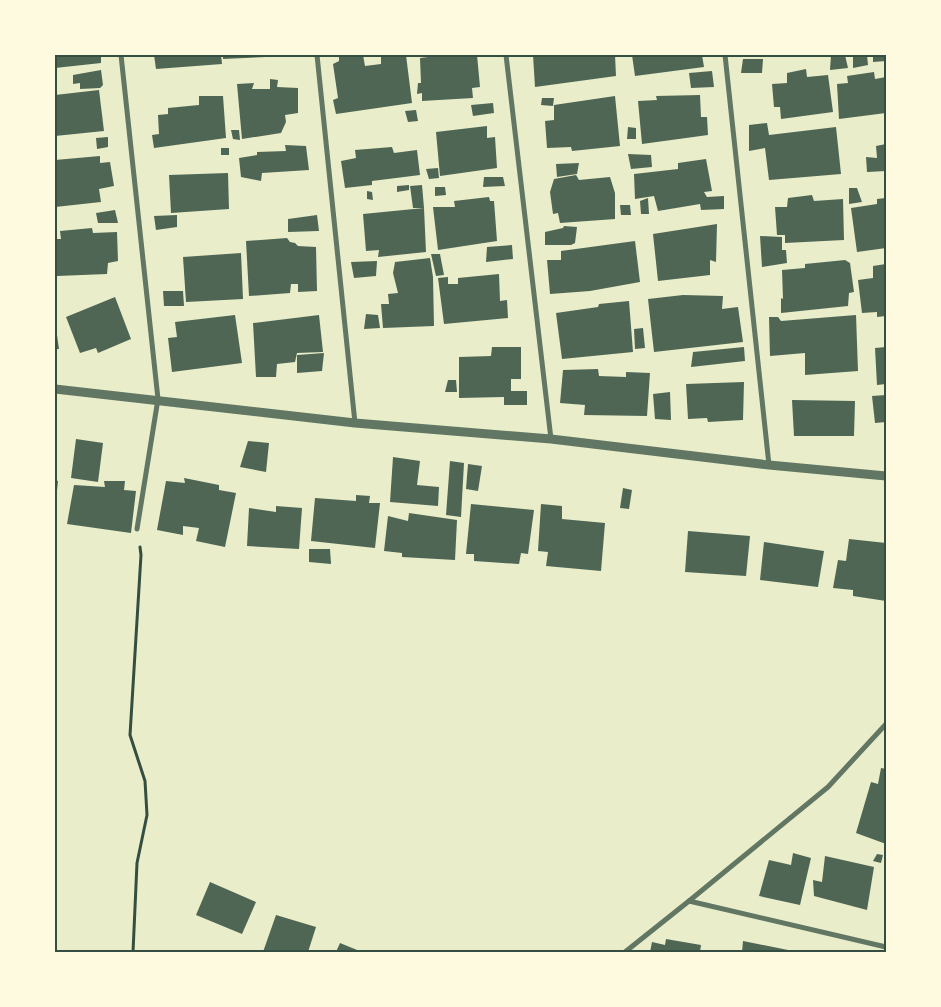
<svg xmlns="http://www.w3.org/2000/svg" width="941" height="1007" viewBox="0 0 941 1007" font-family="'DejaVu Sans',sans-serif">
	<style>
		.building { fill: #4f6655 }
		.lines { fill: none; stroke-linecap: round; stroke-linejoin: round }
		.path { stroke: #344e41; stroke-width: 3 }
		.minor { stroke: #617663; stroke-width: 5 }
		.tertiary { stroke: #617663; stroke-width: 9 }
		.neatline { fill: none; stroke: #344e41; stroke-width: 2 }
	</style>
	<rect width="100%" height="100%" fill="#e9edc9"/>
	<!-- building -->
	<g class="building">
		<path d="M55 55H101V63L55 68Z"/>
		<path d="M154 55H221L222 64 156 69Z"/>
		<path d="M223 55H266V57L223 59Z"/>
		<path d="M339 55H363L365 66 381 64V55H406L412 103 336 114 333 100 338 98 333 64 339 61Z"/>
		<path d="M445 55H477L480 87 472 88 473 98 422 101V93L417 94 418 83H421L420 58Z"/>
		<path d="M533 55H615L616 76 535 87Z"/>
		<path d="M632 55H702L704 67 635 76Z"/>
		<path d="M831 55H845L848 68 830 70Z"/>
		<path d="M853 55H867L868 65 853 68Z"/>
		<path d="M873 55H886V61L873 62Z"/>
		<path d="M743 59H763L762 73H741Z"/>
		<path d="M806 69 807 77 828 75 833 112 781 119 780 107H774L772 84 787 83V73Z"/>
		<path d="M101 70 103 85 100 88 80 89V83L73 84V75Z"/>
		<path d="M712 71 714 87 691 88 689 73Z"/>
		<path d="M874 72 875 79 886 77V113L839 119 837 84 848 83 847 76Z"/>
		<path d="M270 79 278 80 277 87 298 88V113L285 115 286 122 281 133 242 139 237 84 254 83 252 89H270Z"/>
		<path d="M99 90 104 131 55 136V95Z"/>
		<path d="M700 95 701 117H707L708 135 642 144 638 101 657 100 656 96Z"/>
		<path d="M199 96H223L226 138 154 148 152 135 159 134 158 115 168 114V108L199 105Z"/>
		<path d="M615 96 620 146 572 151 571 147 547 148 545 121 554 120V105Z"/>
		<path d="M542 98H554L553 106 541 105Z"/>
		<path d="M493 103 494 113 473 116 471 105Z"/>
		<path d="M416 110 418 121 408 122 405 111Z"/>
		<path d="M767 123 769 135 836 127 841 174 769 180 765 148 749 151V125Z"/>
		<path d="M487 126V138L495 137 497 168 440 176 436 132Z"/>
		<path d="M628 127 636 128V139H627Z"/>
		<path d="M231 130H239L240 140 233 139Z"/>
		<path d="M108 137V147L97 149 96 138Z"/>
		<path d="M886 144V171L867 172 866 157 877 158 876 146Z"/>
		<path d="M285 145 306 146 309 170 262 173 261 181 241 177 239 158 257 155V152L286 151Z"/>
		<path d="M392 147 394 153 417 150 420 175 372 181V185L345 188 341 161 356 158 355 150Z"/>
		<rect x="221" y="148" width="8" height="7"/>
		<path d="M628 154 651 155 652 167 631 169Z"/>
		<path d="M100 156V163L110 162 114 186 99 189 101 202 55 207V160Z"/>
		<path d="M706 159 712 191 704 192 707 197 724 196V209L701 210 700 204 658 211 654 196 635 199 634 174 678 169V163Z"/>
		<path d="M579 163 577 174 557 177 556 164Z"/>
		<path d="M438 168 439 178 429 179 426 169Z"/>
		<path d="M228 173 229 209 171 213 169 175Z"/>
		<path d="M576 175 579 180 610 177 615 193V219L560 223 558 213 553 214 550 192 554 179Z"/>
		<path d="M484 177H503L505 186 483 187Z"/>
		<path d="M409 185V190L397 192V186Z"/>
		<path d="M422 185 424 208H413L410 186Z"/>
		<path d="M435 187H445L446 195 435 196Z"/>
		<path d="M849 188H857L862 202 849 204Z"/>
		<path d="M367 191 372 192 373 200 367 199Z"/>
		<path d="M812 195 814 201 843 199 844 240 785 243V235H777L775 207H787L788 198Z"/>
		<path d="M489 197 490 201H494L497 241 438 250 433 207H455L454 201Z"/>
		<path d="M648 198 649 214H641L640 201Z"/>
		<path d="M886 198V248L857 252 851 208 877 204V199Z"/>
		<path d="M620 205H630L631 215H621Z"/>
		<path d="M424 208 426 252 378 257 379 250 366 251 363 214Z"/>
		<path d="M115 210 118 223H98L96 213Z"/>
		<path d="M177 215V227L156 230 154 216Z"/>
		<path d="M317 215 319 231 288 232V219Z"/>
		<path d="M717 224 716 262 710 260V275L658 281 653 234Z"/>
		<path d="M564 226 577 227 575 243 571 245H545V232L563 228Z"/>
		<path d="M92 228 93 233 117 232 118 261 108 263 107 274 57 276 55 239H61L60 231Z"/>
		<path d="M760 236 782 237V250H786L787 263 762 267Z"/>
		<path d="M287 238 290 242 295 243 298 246 316 247 317 291 298 292V284H291L290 293 249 296 246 241Z"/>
		<path d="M635 241 640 282 590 291 550 294 547 260H561V251Z"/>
		<path d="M512 245 513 259 486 262 487 247Z"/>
		<path d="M241 253 243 299 186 302 183 257Z"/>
		<path d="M431 254H440L444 275 436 276Z"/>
		<path d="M430 258 433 277 434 326 383 328 381 304H389L388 294 398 293 393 273 395 262Z"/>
		<path d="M845 260 850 263 854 292 849 293 848 306 781 313V298L783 299 782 270 805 268V264Z"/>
		<path d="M377 261 376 276 354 278 351 262Z"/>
		<path d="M886 264V316L877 317V312L862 313 858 280 873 278V266Z"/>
		<path d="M499 274 500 301 507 300 508 318 444 324 438 278 448 277V284H458V278Z"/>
		<path d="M163 291H183L184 306H164Z"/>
		<path d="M683 295 723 296 722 309 738 307 743 342 654 352 648 299Z"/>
		<path d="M115 297 131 339 98 353 96 348 80 353 66 317Z"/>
		<path d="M629 301 633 352 562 359 556 313 598 307 599 304Z"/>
		<path d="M366 314 378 315 380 328 364 329Z"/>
		<path d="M235 315 242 363 172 372 168 338 177 337 175 322Z"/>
		<path d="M319 315 323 352 297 353 295 362 277 364 276 377H256L253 323Z"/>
		<path d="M856 315 858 371 805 375V353L770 356 769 317H778L781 321Z"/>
		<path d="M56 328 59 349H55V329Z"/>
		<path d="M643 328 645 348 635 349 634 329Z"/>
		<path d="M492 347H521V379H511V391H527V405H504V397L459 398V357L491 356Z"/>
		<path d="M744 347 745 361 691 367 693 352Z"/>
		<path d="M886 347V384L877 385 875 348Z"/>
		<path d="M324 353 322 371 297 373V355Z"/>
		<path d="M598 369 599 376 626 377V372L650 373 647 416 584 415 585 405 560 403 563 370Z"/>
		<path d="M448 380H456L457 392H445Z"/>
		<path d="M744 382 743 420 708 422 707 418 688 419 686 384Z"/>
		<path d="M670 392 671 420 655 419 653 394Z"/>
		<path d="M886 395V422L875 423 872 396Z"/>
		<path d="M792 400 855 401 854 436H794Z"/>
		<path d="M76 439 103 443 98 482 71 478Z"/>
		<path d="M248 441 269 443 266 472 240 467Z"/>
		<path d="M393 457 420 461 417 485 439 487 438 506 390 502Z"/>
		<path d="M450 461 464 463 461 517 446 515Z"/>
		<path d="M468 464 482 466 478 491 466 489Z"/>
		<path d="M184 478 219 485V490L236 493 225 547 196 541 199 528 183 526V535L157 530 166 481 185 483Z"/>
		<path d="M55 480 58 481 56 500 55 499Z"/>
		<path d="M104 481H125L124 490 136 491 131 533 67 524 74 485 105 487Z"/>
		<path d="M623 488 632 490 629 509 620 508Z"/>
		<path d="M356 495 370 496 369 503H380L375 548 311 541 315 498 356 501Z"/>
		<path d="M471 504 534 510 528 554 521 553 519 564 474 561V554H466Z"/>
		<path d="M541 504 562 506V519L605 523 601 571 546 566 548 552 538 551Z"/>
		<path d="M276 506 302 508 299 549 247 546 249 508 276 512Z"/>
		<path d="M409 513 457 520 455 560 402 557V553L384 551 388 516 408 521Z"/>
		<path d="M688 531 750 536 746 576 685 572Z"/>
		<path d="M849 539 886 543V601L853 596V590L833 588 838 560 846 561Z"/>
		<path d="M764 542 824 551 818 587 760 580Z"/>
		<path d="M309 549H330L331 564 309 562Z"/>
		<path d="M881 768 886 769V844L856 833 871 782 878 784Z"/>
		<path d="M793 853 811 858 800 905 759 896 769 860 791 865Z"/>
		<path d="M877 854 883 855 881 863 873 861Z"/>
		<path d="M825 856 874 867 867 910 814 896 813 880 822 882Z"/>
		<path d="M210 882 256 902 242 934 196 915Z"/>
		<path d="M276 915 316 927 308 952H263Z"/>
		<path d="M666 939 701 945 700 952H650L652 942 665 945Z"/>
		<path d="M743 941 788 950V952H742Z"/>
		<path d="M340 943 362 952H336Z"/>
	</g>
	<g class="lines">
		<!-- path -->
		<path class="path" d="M133 952 137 863 147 815 145 781 130 735 141 555 140 547"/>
		<!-- minor -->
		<g class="minor">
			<path d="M121 55 158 399 137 529"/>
			<path d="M317 55 355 423"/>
			<path d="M506 55 551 439"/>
			<path d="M725 55 769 465"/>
			<path d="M689 901 886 947"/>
			<path d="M625 952 689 901 828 787 886 724"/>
		</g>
		<!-- tertiary -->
		<path class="tertiary" d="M55 389 355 423 551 439 769 465 886 476"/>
	</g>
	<!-- border -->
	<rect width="941" height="1007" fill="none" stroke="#fefae0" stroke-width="112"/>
	<rect x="56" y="56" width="829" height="895" class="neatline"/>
</svg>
